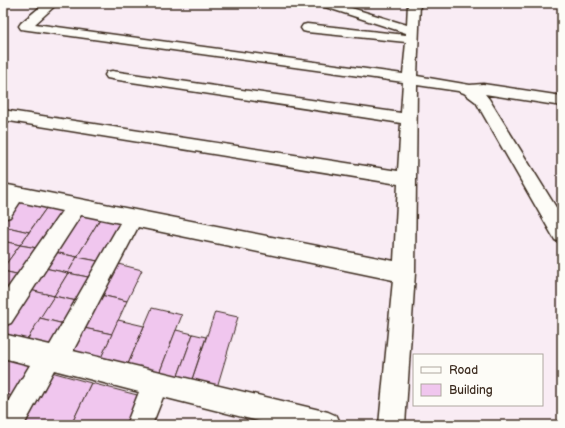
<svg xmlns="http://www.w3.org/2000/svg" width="565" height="428" viewBox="0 0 565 428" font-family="'Balsamiq Sans',sans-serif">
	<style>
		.building { fill: #f0c6ee; stroke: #3b2a1e }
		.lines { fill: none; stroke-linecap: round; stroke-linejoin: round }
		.minor-casing { stroke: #3b2a1e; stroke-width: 3 }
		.minor { fill: #fdfcf7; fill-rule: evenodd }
	</style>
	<rect width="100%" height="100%" fill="#f9ecf4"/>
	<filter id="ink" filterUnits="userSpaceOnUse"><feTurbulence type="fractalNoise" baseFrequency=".025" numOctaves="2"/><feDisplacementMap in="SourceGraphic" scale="8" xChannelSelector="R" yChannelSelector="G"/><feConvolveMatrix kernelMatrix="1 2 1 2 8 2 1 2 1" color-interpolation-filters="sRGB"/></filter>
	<g filter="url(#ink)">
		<!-- building -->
		<g class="building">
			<path d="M16 201 47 207 29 232 3 226V217Z"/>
			<path d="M47 207 68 211 43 249 20 245Z"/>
			<path d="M75 214 100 219 77 257 50 251Z"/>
			<path d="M100 219 124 224 103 262 77 257Z"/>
			<path d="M3 226 29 232 20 245 3 241Z"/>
			<path d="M3 241 20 245 3 268Z"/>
			<path d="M20 245 43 249 25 276 3 271V268Z"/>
			<path d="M50 251 77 257 68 273 40 267Z"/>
			<path d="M77 257 103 262 93 278 68 273Z"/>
			<path d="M114 263 142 270 127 301 96 294Z"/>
			<path d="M40 267 68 273 54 296 26 289Z"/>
			<path d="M3 271 25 276 3 303Z"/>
			<path d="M68 273 93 278 81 302 54 296Z"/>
			<path d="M26 289 54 296 25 344 3 339V324Z"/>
			<path d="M96 294 127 301 112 334 79 327Z"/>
			<path d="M54 296 81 302 68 325 40 318Z"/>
			<path d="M152 308 182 315 157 379 125 371Z"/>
			<path d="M215 312 238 317 215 394 189 388Z"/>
			<path d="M40 318 68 325 54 351 25 344Z"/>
			<path d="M118 320 144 326 125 371 98 364Z"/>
			<path d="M79 327 112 334 98 364 64 355Z"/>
			<path d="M176 330 193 334 175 384 157 379Z"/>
			<path d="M193 334 206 337 189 388 175 384Z"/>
			<path d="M3 354 38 364 18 398 3 393Z"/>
			<path d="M48 371 91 383 71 425H18Z"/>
			<path d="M91 383 141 396 129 425H88L73 421Z"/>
			<path d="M3 393 18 398 3 424Z"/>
			<path d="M73 421 88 425H71Z"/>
		</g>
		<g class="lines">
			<!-- minor casing -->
			<g class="minor-casing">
				<path id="minor" d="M45 3H58L35 24 403 74 406 42 307 32 303 31 301 28 303 25 307 24 406 35V33L319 5 317 3H335L407 25 408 3H420L417 76 470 85 483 84 562 96V106L485 94 489 99 562 217V243L555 240 476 102 464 93 458 91 417 85 415 273 405 425H379L393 280 138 227 73 351 328 412 337 416 341 425H274L163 397 152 425H126L139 392 54 370 24 425H3V410L30 365 3 358V334L50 345 120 223 81 215 11 323 3 326V295L62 211 20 202 10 217 3 219V184L394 261 398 184 3 120V110L398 171 401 123 112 79 107 78 105 75 107 72 112 71 401 113 403 82 21 29 19 26 21 23Z"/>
			</g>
			<!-- minor -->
			<use href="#minor" class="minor"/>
		</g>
	</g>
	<!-- margin -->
	<rect width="565" height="428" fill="none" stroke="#fdfcf7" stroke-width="16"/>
	<rect x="8" y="8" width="549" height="412" fill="none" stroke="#3b2a1e" stroke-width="1.5" filter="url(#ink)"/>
	<!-- legend -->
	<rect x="413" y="354" width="130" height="52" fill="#fdfcf7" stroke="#afa8a0"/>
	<rect x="421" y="367" width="20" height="6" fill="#fdfcf7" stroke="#afa8a0"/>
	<text x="449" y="374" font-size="12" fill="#3b2a1e">Road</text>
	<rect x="421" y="384" width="20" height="12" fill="#f0c6ee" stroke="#afa8a0"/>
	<text x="449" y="394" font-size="12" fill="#3b2a1e">Building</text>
</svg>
